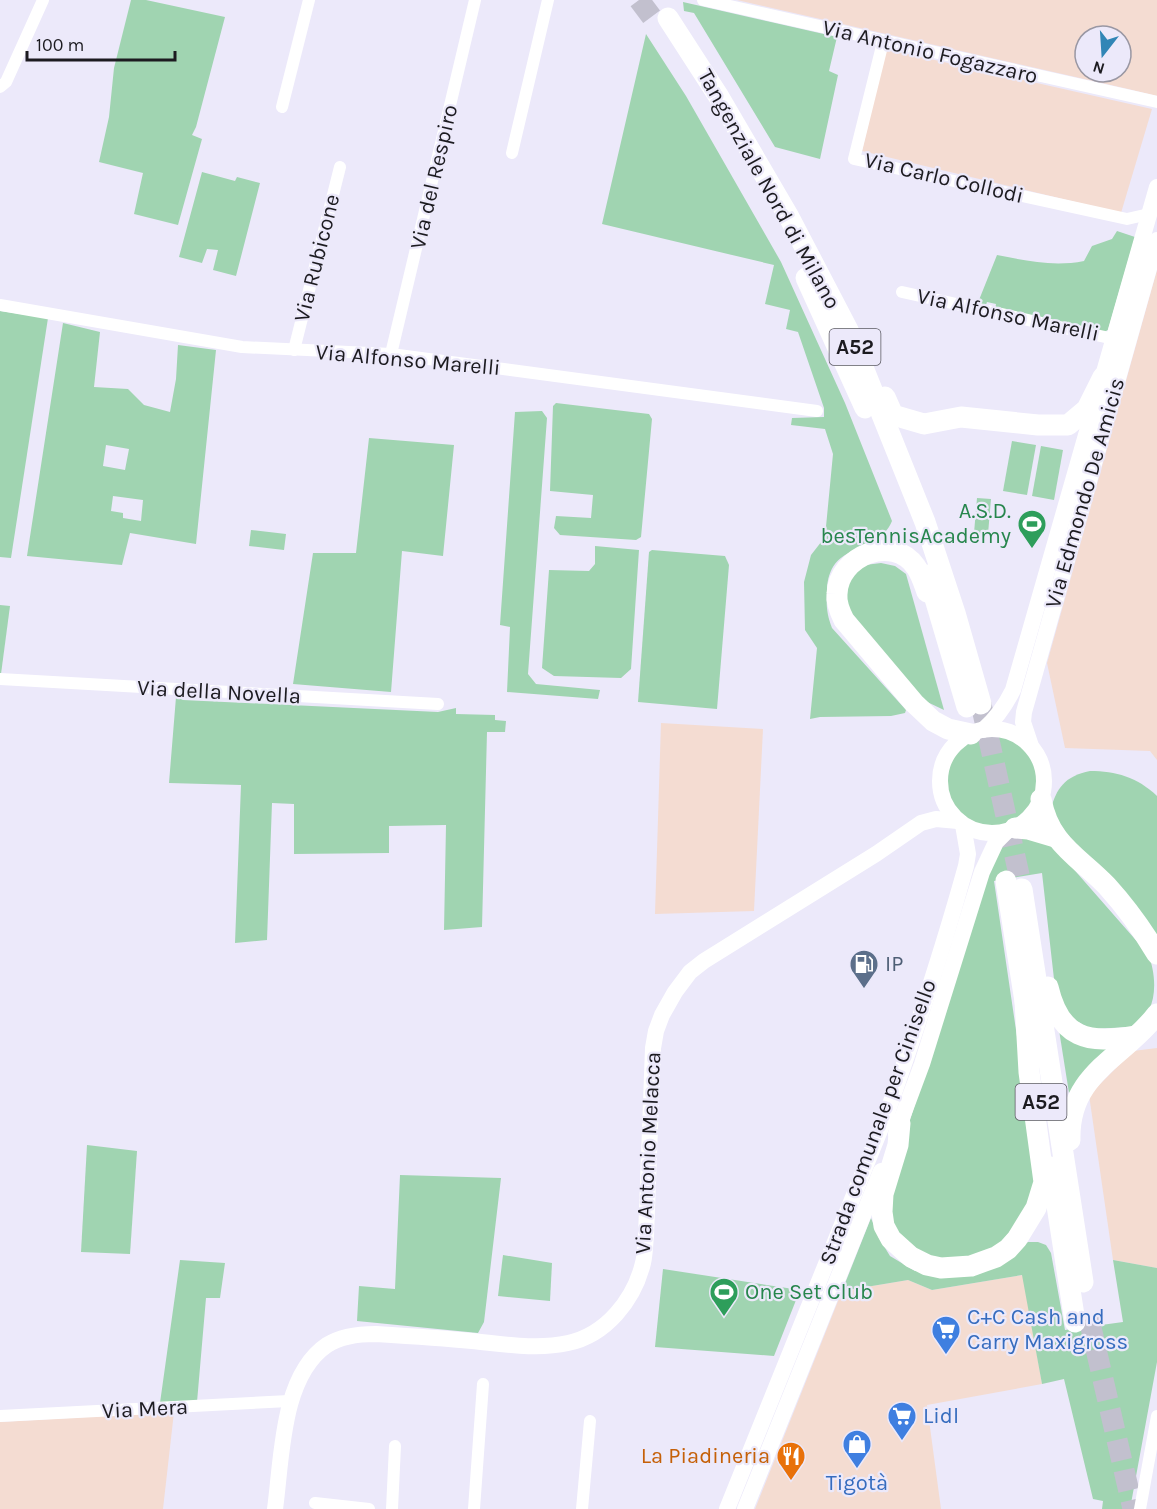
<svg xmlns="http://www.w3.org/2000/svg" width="1157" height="1509" viewBox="0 0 1157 1509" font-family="Karla,sans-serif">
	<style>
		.commercial { fill: #f4dcd1 }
		.industrial { fill: #f4dcd2; fill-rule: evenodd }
		.green { fill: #a0d4b1; fill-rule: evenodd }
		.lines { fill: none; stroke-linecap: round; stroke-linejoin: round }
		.highway-tunnel { stroke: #c2c0ce; stroke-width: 21; stroke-dasharray: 21 10; stroke-linecap: butt }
		.street { stroke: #fff; stroke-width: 12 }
		.secondary { stroke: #fff; stroke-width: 16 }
		.highway { stroke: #fff; stroke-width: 21 }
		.labels { text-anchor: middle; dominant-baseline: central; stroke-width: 4.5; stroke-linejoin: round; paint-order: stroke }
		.shield { fill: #ece9fa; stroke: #5a5961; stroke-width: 1.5 }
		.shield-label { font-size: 21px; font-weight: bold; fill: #1c1b20 }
		.street-label { font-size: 22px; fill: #1c1b20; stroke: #ece9fa }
		.leisure-label { font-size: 22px; fill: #27864d; stroke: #ece9fa; text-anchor: end }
		.service-label { font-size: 22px; fill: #4e5e75; stroke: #ece9fa; text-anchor: start }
		.shop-label { font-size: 22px; fill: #366cbe; stroke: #ece9fa; text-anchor: start }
		.food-label { font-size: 22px; fill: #c56008; stroke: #ece9fa; text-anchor: end }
	</style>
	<rect width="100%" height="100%" fill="#ece9fa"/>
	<!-- commercial -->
	<g class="commercial">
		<path d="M1157 1048V1268L1113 1260 1089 1095 1133 1051Z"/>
		<path d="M1023 1275 1042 1384 927 1405 941 1509H755L842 1291 908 1280 932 1290Z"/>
	</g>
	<!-- industrial -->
	<g class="industrial">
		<path d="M737 0H1157V96L1128 89ZM1085 36H1121V72H1085Z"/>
		<path d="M886 49 1152 109 1121 213 862 151Z"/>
		<path d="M1157 270V760L1150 751 1065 748 1047 663Z"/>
		<path d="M661 723 763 729 754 911 655 914Z"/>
		<path d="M174 1412 163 1509H0V1422Z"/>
	</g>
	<!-- green -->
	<g class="green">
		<path d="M131 0H146L225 17 196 127 192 135 202 139 178 225 134 214 143 173 99 162 109 117 114 68Z"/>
		<path d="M683 2 837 37 829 71 838 75 820 159 775 147 694 13 684 11Z"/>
		<path d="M646 34 686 96 781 262 845 403 892 521C877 557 828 539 827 592 826 606 827 615 832 628L906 710 905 713 891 716 820 717 810 719 817 648 805 630 804 582 811 555 825 537 833 454 825 429 791 425 792 418 824 417V408L798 332 786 329 790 310 765 304 774 265 602 224Z"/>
		<path d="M202 172 235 181 237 177 260 183 236 276 213 270 218 250 207 249 202 263 179 257Z"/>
		<path d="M1117 231 1135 237 1108 330 1104 332 995 310 996 304 987 302 985 308 977 305 997 255C1027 261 1054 267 1084 261L1092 246 1112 239Z"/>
		<path d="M0 311 48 318 11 558 0 557Z"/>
		<path d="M63 323 100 332 94 387 128 389 144 405 170 412 176 379 178 345 216 350 196 544 130 533 122 565 27 556ZM106 445 129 449 125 470 103 466ZM113 496 143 500 141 521 123 518V513L111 511Z"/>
		<path d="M556 403 649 414 652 419 641 537 636 540 560 535 554 528 556 516 591 518 593 495 550 491 553 406Z"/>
		<path d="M542 411 547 418 528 674 536 684 600 690 598 699 507 692 510 627 500 625 515 412Z"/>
		<path d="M369 438 454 445 443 556 402 551 391 692 293 684 313 553H356Z"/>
		<path d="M1012 441 1036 445 1027 495 1003 491Z"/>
		<path d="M1041 446 1063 450 1054 500 1032 496Z"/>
		<path d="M977 498 991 499 988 534 974 533Z"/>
		<path d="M251 530 286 534 284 550 249 546Z"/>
		<path d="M595 546 639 550 631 669 621 678 554 676 542 668 549 570 589 571 595 564Z"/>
		<path d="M652 550 725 556 729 565 717 709 638 702 649 552Z"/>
		<path d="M881 563 895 566 906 574 944 710 923 700 844 609 846 582 865 565Z"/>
		<path d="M0 605 10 606 1 674H0Z"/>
		<path d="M176 697 183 700 438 712 456 708V714L495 715V720L506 721 505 732H487L482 927 444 930 446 825 389 826V853L294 854V804L272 803 267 940 235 943 241 785 169 783Z"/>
		<circle cx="992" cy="781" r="47"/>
		<path d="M1090 771C1116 771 1137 777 1157 796V935L1079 849 1050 812C1056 788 1065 776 1090 771Z"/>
		<path d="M1027 835 1049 841 1148 954C1155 970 1157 994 1149 1010 1145 1017 1137 1022 1131 1027L1091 1029 1073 1019 1060 1004 1054 979 1042 873 994 881 1038 1179 1032 1206 996 1248 960 1261 921 1255 897 1235 888 1204 892 1178 976 908 996 854 1008 841Z"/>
		<path d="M1059 1030 1112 1047 1074 1094 1069 1093Z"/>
		<path d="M87 1145 137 1151 130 1254 81 1252Z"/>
		<path d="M400 1175 501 1178 484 1322 478 1333 357 1321 359 1286 395 1289Z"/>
		<path d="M871 1218 879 1238 890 1256 915 1271 997 1265 1028 1242H1038L1046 1245 1051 1253 1065 1330 1123 1322 1113 1260 1157 1268V1362L1130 1509H1102L1103 1501 1093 1499 1064 1379 1042 1384 1022 1275 932 1290 908 1280 842 1291Z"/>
		<path d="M503 1255 552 1263 550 1301 498 1296Z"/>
		<path d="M180 1260 225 1263 220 1298H206L197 1402 160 1403Z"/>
		<path d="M663 1269 800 1290 774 1356 655 1347Z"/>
	</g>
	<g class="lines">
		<!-- highway-tunnel -->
		<g class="highway-tunnel">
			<path d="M639 0 657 24"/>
			<path d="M981 704 1020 879"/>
			<path d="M1089 1319 1133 1509"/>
		</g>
		<!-- street -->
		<g class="street">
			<path d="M703 0 1157 102"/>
			<path d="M883 42 854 159 1127 219 1149 214"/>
			<path d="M0 87 6 82 43 0"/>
			<path d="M282 107 309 0"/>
			<path d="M512 153 548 0"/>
			<path d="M902 292 1114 339"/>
			<path d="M0 305 242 347 391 354 817 411"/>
			<path d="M294 350 340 167"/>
			<path d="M391 354 475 0"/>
			<path d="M0 679 438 704"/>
			<path d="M0 1416 289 1401"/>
			<path d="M315 1503 369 1509"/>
			<path d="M392 1509 395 1446"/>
			<path d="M474 1509 483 1384"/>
			<path d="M582 1509 590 1421"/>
			<path d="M1140 1509 1157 1416"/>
		</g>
		<!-- secondary -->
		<g class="secondary">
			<circle cx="992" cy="781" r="52"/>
			<path d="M983 730C997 718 1005 706 1013 690L1157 187"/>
			<path d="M1031 746 1023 722 1024 712 1157 240"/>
			<path d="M896 1134 922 1064 982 872 996 842 1006 832"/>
			<path d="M275 1509C282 1459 281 1376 327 1345 341 1336 360 1334 376 1334 408 1336 440 1338 472 1341 503 1344 537 1350 568 1343 606 1335 634 1300 643 1263 645 1255 645 1245 646 1236L653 1048 656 1031 662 1015 675 992 690 972 704 961 876 854 921 823 936 819 958 821"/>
			<path d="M727 1509 887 1113C916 1031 943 949 966 866L968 854 963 825"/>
			<path d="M745 1509 881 1171"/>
		</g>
		<!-- highway -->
		<g class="highway">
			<path d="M668 18 719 97 789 217 848 330 925 522 955 613 981 704"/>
			<path d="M806 278 865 408"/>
			<path d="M885 397 893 415 924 424 961 417 1038 425H1068L1087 409 1103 377"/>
			<path d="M928 575 967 707"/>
			<path d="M927 592C924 584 921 574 916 567 893 533 838 556 837 594 836 603 840 612 844 620L914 703 933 721 948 729 971 734"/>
			<path d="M1041 799C1049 844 1078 856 1107 886 1126 907 1142 929 1157 954"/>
			<path d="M1015 828 1028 829 1055 837"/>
			<path d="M1006 881 1027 1014"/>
			<path d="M1022 889 1083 1282"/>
			<path d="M1048 987C1060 1039 1088 1044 1135 1036"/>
			<path d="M900 1123 898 1145 883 1194 882 1212 884 1226 891 1239 911 1257 927 1265 941 1268 971 1266 996 1257 1008 1249 1017 1239 1036 1208 1044 1182 1029 1072 1025 1001"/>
			<path d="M1070 1140C1068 1073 1124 1058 1157 1014"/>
			<path d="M1051 1167 1075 1322"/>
		</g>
	</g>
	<!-- icons -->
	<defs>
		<g id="stadium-pin" transform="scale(1.5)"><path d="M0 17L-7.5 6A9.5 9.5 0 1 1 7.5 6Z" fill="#2e9e5b" stroke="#ece9fa"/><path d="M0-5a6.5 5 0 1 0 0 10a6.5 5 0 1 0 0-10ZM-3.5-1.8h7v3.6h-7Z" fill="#fff"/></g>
		<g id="fuel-pin" transform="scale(1.5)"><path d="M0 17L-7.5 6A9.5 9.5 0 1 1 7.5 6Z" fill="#5c6f8a" stroke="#ece9fa"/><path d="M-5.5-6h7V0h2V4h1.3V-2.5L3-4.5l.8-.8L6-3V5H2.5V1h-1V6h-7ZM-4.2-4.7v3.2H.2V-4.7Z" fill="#fff"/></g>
		<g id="supermarket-pin" transform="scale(1.5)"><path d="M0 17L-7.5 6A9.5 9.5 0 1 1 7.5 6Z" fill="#3f7fe0" stroke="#ece9fa"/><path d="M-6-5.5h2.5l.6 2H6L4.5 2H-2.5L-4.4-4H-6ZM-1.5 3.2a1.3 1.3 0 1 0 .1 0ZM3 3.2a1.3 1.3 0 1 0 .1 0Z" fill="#fff"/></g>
		<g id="shop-pin" transform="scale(1.5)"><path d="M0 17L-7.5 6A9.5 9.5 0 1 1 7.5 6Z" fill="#3f7fe0" stroke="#ece9fa"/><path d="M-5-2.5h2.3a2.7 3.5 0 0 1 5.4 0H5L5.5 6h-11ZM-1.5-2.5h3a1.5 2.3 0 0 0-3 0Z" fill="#fff"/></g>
		<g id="restaurant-pin" transform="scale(1.5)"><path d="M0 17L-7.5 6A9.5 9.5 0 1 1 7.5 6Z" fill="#e8710a" stroke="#ece9fa"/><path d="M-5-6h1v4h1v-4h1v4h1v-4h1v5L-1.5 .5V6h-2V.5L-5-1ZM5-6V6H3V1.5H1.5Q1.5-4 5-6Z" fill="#fff"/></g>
	</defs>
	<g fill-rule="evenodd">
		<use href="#stadium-pin" x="1032" y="524"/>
		<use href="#fuel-pin" x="864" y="964"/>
		<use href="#stadium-pin" x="724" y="1292"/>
		<use href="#supermarket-pin" x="946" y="1330"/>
		<use href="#supermarket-pin" x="902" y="1416"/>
		<use href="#shop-pin" x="857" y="1444"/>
		<use href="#restaurant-pin" x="791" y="1456"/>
	</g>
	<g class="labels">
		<!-- shield labels -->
		<g class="shield">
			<rect x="829.5" y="329" width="51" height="36" rx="4.5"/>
			<rect x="1015.5" y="1084" width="51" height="36" rx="4.5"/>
		</g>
		<g class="shield-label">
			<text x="855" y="347">A52</text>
			<text x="1041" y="1102">A52</text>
		</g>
		<!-- street labels -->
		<g class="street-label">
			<text transform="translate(930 52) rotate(13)">Via Antonio Fogazzaro</text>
			<text transform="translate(434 177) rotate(-77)">Via del Respiro</text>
			<text transform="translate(944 178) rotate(13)">Via Carlo Collodi</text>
			<text transform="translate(769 189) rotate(61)">Tangenziale Nord di Milano</text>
			<text transform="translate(317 258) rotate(-76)">Via Rubicone</text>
			<text transform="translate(1008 315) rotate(12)">Via Alfonso Marelli</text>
			<text transform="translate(408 360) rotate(5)">Via Alfonso Marelli</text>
			<text transform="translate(1085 493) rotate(-74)">Via Edmondo De Amicis</text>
			<text transform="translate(219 692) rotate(3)">Via della Novella</text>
			<text transform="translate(878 1122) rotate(-70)">Strada comunale per Cinisello</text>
			<text transform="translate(648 1153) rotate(-87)">Via Antonio Melacca</text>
			<text transform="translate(145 1409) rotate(-3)">Via Mera</text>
		</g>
		<!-- leisure labels -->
		<g class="leisure-label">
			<text x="1011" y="511">A.S.D.<tspan x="1011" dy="25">besTennisAcademy</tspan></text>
			<text x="745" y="1292" text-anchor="start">One Set Club</text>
		</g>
		<!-- service labels -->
		<g class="service-label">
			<text x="885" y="964">IP</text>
		</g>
		<!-- shop labels -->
		<g class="shop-label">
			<text x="967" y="1317">C+C Cash and<tspan x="967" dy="25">Carry Maxigross</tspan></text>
			<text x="923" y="1416">Lidl</text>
			<text x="857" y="1483" text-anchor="middle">Tigotà</text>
		</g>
		<!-- food labels -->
		<g class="food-label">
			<text x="770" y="1456">La Piadineria</text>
		</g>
	</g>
	<!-- north arrow -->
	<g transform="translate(1103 54) rotate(197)"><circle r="28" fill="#ece9fa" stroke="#9997a3" stroke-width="1.5"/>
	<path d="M0-4.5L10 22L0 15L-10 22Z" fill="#3186b6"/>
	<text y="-9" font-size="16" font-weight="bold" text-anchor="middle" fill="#1c1b20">N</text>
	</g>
	<!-- scale -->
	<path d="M27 51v9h148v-9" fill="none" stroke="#1c1b20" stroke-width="3"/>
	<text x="36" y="51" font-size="18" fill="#1c1b20" stroke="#ece9fa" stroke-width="4.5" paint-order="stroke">100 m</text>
</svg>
